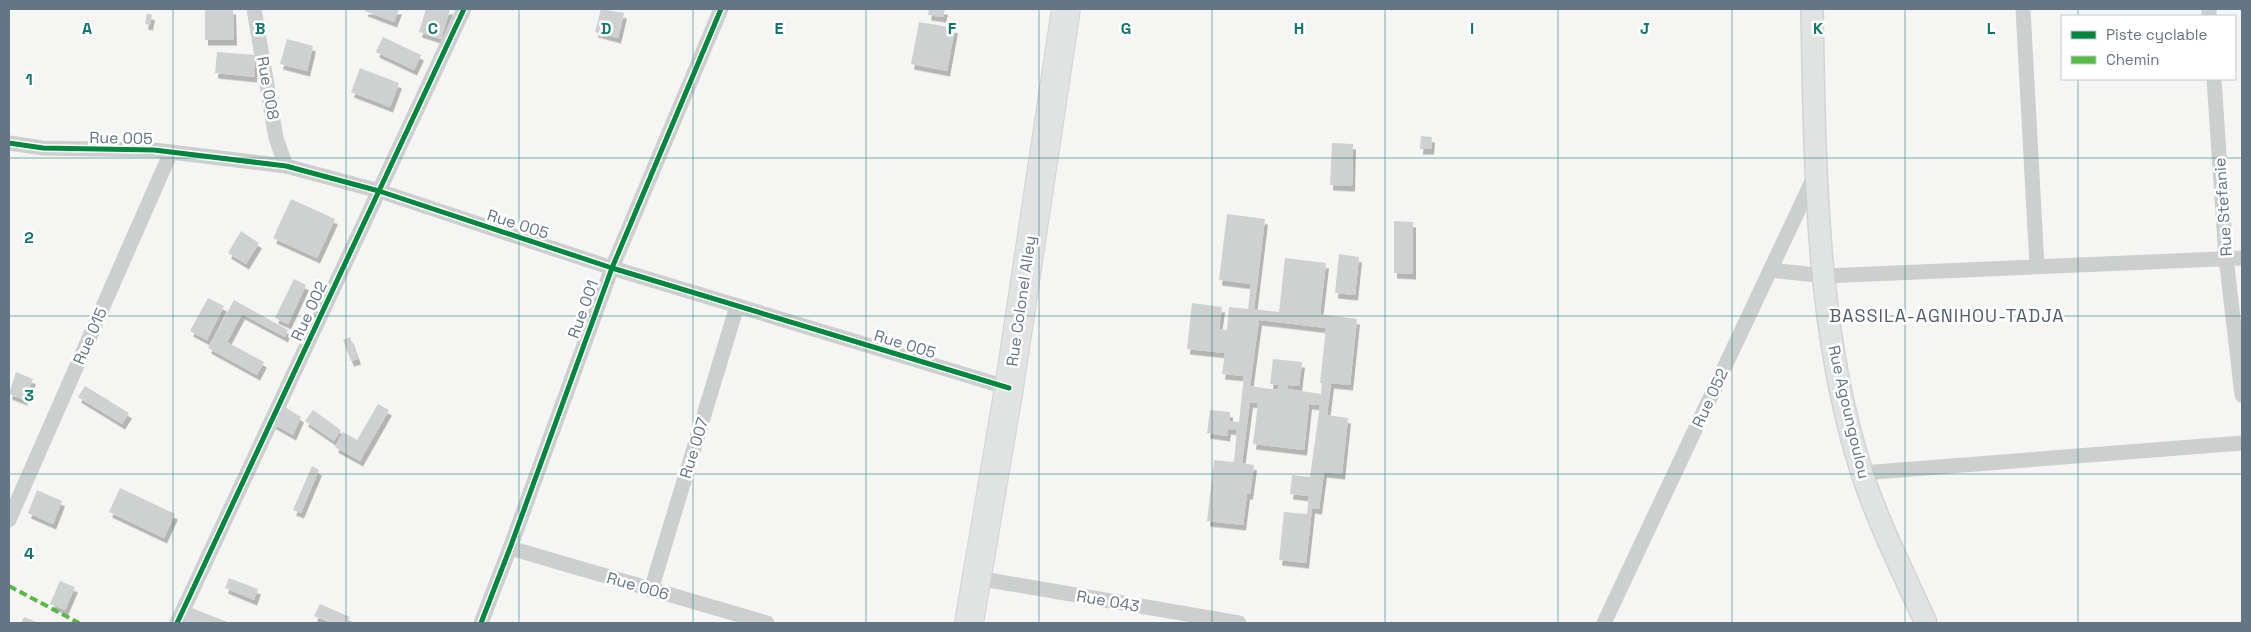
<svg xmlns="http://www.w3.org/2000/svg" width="2251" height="632" viewBox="0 0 2251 632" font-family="'Space Grotesk',sans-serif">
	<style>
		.building { fill: #cfd1d1; fill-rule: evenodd; filter: url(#shadow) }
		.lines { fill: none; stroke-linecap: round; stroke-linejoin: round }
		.secondary-casing { stroke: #d2d4d4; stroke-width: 24 }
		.highway-casing { stroke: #d1d3d3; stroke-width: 30 }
		.street { stroke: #cdcfcf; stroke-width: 15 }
		.secondary { stroke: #e1e2e2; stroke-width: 21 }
		.highway { stroke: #e1e2e2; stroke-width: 28 }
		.quiet { stroke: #58b947; stroke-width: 4; stroke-dasharray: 8 4; stroke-linecap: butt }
		.cycleway-casing { stroke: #fff; stroke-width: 8 }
		.cycleway { stroke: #00873e; stroke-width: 5 }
		.grid { fill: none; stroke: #0f766e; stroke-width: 1; stroke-opacity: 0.55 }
		.labels { text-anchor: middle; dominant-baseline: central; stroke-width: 5; stroke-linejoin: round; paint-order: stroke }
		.street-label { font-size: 16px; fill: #647585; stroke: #fff }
		.neighbourhood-label { font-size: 18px; letter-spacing: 1px; fill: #525e6a; stroke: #fff }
		.grid-label { font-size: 16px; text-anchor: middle; font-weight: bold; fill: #0f766e; stroke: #fff; stroke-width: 5; stroke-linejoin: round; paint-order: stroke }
	</style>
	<defs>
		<filter id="shadow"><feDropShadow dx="3" dy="5.5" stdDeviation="0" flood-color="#0004"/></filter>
	</defs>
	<rect width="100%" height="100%" fill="#f5f6f4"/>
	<!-- building -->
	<g class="building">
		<path d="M205 9H233L234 40H205Z"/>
		<path d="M365 9H399L394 22 365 11Z"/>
		<path d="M426 9H450L441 39 419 32Z"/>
		<path d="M601 9 624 13 618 38 595 32Z"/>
		<path d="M929 9H945L943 17 928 15Z"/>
		<path d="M147 13 152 15 150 25 145 24Z"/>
		<path d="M919 22 955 28 947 71 911 64Z"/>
		<path d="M383 37 421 55 414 70 376 52Z"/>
		<path d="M287 39 313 46 307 71 280 64Z"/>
		<path d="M217 52 255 55 254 77 215 73Z"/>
		<path d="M360 68 399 83 390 107 351 92Z"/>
		<path d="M1421 136 1432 137 1431 149H1420Z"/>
		<path d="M1332 143 1353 144 1352 186 1330 185Z"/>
		<path d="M291 199 335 219 317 258 273 238Z"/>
		<path d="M1227 214 1265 219 1254 309 1279 312 1285 258 1326 263 1320 314 1357 319 1350 385 1331 383 1327 415 1348 418 1342 474 1324 472 1319 509 1312 508 1306 563 1279 560 1284 512 1307 514 1309 496 1290 494 1292 475 1310 477 1320 405 1309 404 1304 450 1253 444 1258 403 1250 402 1242 463 1254 465 1250 494H1247L1243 525 1207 521 1214 460 1234 462 1237 430 1228 429 1227 436 1207 433 1210 410 1230 412V421L1239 422 1244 376 1222 374 1225 353 1187 349 1192 303 1222 307 1219 329 1227 330 1229 307 1248 309 1251 284 1219 280ZM1259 320 1326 328 1320 383H1322L1321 394 1288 389V385L1299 386 1302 362 1273 359 1270 384 1279 385 1278 390 1250 386Z"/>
		<path d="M1394 221 1413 222V274L1394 273Z"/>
		<path d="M241 231 259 243 246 264 228 253Z"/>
		<path d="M1339 254 1359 257 1355 295 1335 293Z"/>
		<path d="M294 279 306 285 288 324 275 318Z"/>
		<path d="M208 298 224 306 207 340 190 331Z"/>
		<path d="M234 300 288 330 285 337 242 314 227 342 264 362 257 375 208 348Z"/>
		<path d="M350 337 358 359 351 361 343 340Z"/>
		<path d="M16 372 33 379 24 400 9 394Z"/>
		<path d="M85 386 129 413 122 424 78 397Z"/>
		<path d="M277 402 301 417 293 435 270 422Z"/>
		<path d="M378 404 389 410 360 461 335 447 343 432 357 440Z"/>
		<path d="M313 410 341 430 334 441 305 421Z"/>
		<path d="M312 466 319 470 301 513 293 510Z"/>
		<path d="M120 488 175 514 164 538 109 512Z"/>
		<path d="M37 490 62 501 53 524 28 513Z"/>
		<path d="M229 578 258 589 254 600 225 588Z"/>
		<path d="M60 581 75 587 65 610 50 604Z"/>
		<path d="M320 604 350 617 347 623H331L314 616Z"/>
		<path d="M189 607 230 623H182Z"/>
		<path d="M24 617 39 623H21Z"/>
	</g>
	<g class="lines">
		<!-- secondary casing -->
		<g class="secondary-casing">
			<path id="secondary" d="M1812 9C1815 161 1815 328 1862 473 1879 525 1904 574 1926 623"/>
		</g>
		<!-- highway casing -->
		<g class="highway-casing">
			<path id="highway" d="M969 623 1009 388 1066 9"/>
		</g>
		<!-- street -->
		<g class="street">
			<path d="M254 9 276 138 286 166"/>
			<path d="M2023 9 2037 266"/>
			<path d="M2209 9V16"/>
			<path d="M2214 79 2226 258 2242 395"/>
			<path d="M9 143 43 148 154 150 286 166 379 191 612 268 1009 388"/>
			<path d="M1770 270 1825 276 2242 258"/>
			<path d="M1862 473 2242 443"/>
			<path d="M9 520 171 152"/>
			<path d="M510 548 767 623"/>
			<path d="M977 578 1239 623"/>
			<path d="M651 590 737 306"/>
			<path d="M177 623 464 9"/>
			<path d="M481 623 510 548 612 268 721 9"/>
			<path d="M1604 623 1815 175"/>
		</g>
		<!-- secondary -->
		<use href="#secondary" class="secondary"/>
		<!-- highway -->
		<use href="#highway" class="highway"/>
		<!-- quiet -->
		<path class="quiet" d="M9 586 79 623"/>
		<!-- cycleway casing -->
		<g class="cycleway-casing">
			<g id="cycleway">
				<path d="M9 143 43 148 154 150 286 166 379 191 612 268 1009 388"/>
				<path d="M177 623 464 9"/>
				<path d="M481 623 510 548 612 268 721 9"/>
			</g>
		</g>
		<!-- cycleway -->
		<use href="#cycleway" class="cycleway"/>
	</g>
	<!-- grid -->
	<path class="grid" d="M173 9V623M346 9V623M519 9V623M693 9V623M866 9V623M1039 9V623M1212 9V623M1385 9V623M1558 9V623M1732 9V623M1905 9V623M2078 9V16M2078 79V623M9 158H2242M9 316H2242M9 474H2242"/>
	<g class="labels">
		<!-- street labels -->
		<g class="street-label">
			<text transform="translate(268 88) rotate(80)">Rue 008</text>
			<text transform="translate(121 138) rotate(1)">Rue 005</text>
			<text transform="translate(2223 207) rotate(-94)">Rue Stefanie</text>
			<text transform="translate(518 224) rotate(18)">Rue 005</text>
			<text transform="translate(1021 301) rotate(-82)">Rue Colonel Alley</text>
			<text transform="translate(583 309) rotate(-70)">Rue 001</text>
			<text transform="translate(309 311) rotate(-65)">Rue 002</text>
			<text transform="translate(90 336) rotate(-66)">Rue 015</text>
			<text transform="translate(905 344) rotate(17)">Rue 005</text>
			<text transform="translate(1710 398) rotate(-65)">Rue 052</text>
			<text transform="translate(1849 412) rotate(77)">Rue Agoungoulou</text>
			<text transform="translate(694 448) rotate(-73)">Rue 007</text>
			<text transform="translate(638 586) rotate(16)">Rue 006</text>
			<text transform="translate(1108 601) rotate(10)">Rue 043</text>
		</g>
		<!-- neighbourhood labels -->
		<g class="neighbourhood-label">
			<text x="1947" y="315">BASSILA-AGNIHOU-TADJA</text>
		</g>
	</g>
	<g class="grid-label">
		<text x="87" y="34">A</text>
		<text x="260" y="34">B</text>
		<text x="433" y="34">C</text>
		<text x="606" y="34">D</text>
		<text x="779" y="34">E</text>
		<text x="952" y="34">F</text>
		<text x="1126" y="34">G</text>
		<text x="1299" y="34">H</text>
		<text x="1472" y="34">I</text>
		<text x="1645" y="34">J</text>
		<text x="1818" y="34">K</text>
		<text x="1991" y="34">L</text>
		<text x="29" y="85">1</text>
		<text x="29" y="243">2</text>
		<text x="29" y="401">3</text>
		<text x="29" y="559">4</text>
	</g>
	<!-- border -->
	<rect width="2251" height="632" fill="none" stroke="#647585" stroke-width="20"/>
	<!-- legend -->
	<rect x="2061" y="15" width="175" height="65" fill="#ffffff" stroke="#c1c8ce"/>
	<rect x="2071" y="31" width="25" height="8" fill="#00873e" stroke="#c1c8ce"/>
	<text x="2106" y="40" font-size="15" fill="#647585">Piste cyclable</text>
	<rect x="2071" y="56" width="25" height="8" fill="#58b947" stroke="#c1c8ce"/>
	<text x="2106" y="65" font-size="15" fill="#647585">Chemin</text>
</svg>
